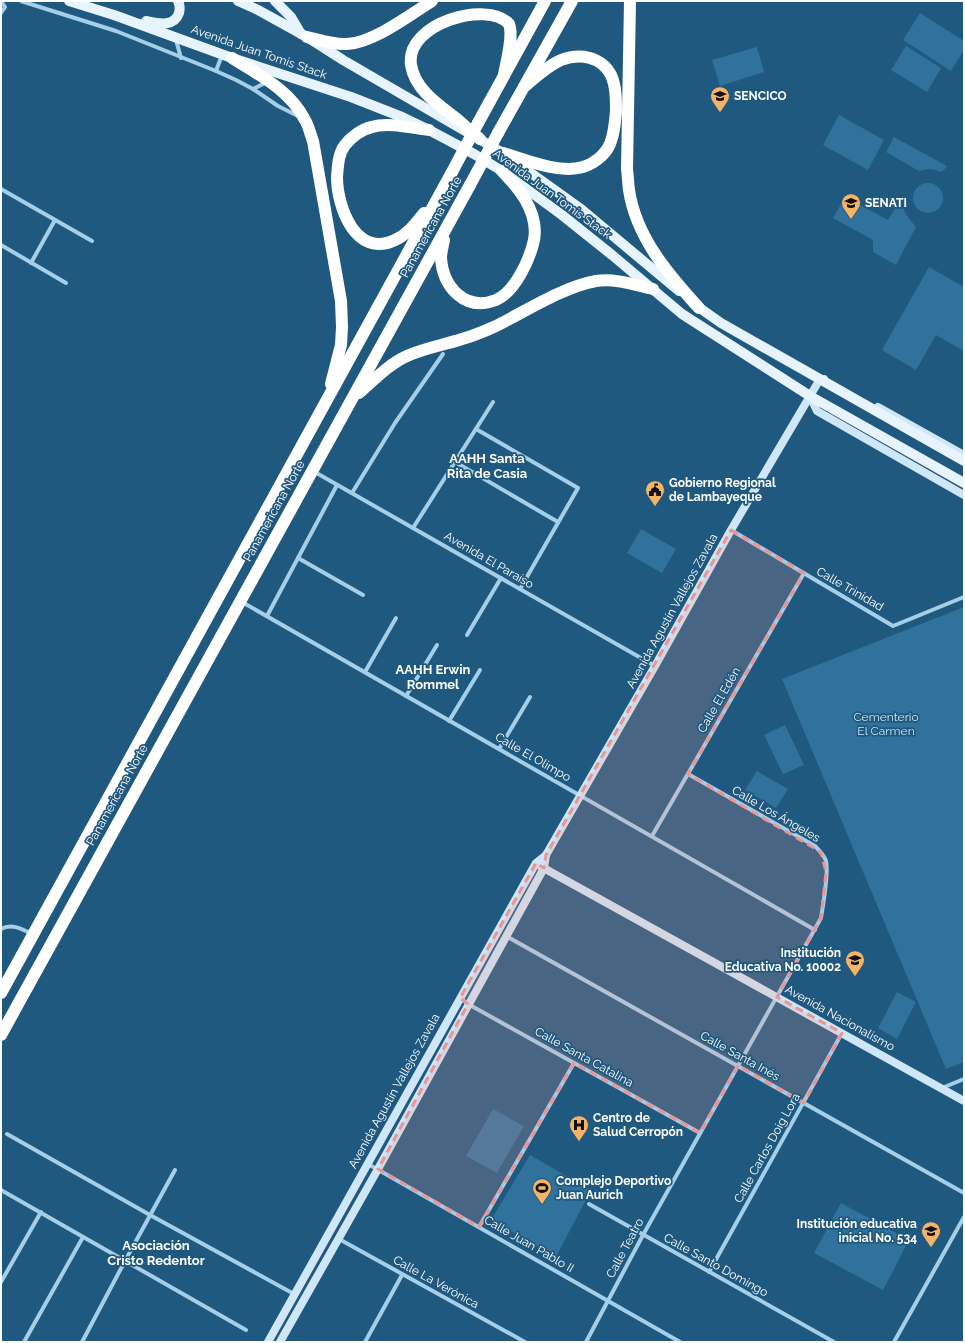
<svg xmlns="http://www.w3.org/2000/svg" width="965" height="1343" viewBox="0 0 965 1343" font-family="Raleway,sans-serif">
	<style>
		.green { fill: #30729b }
		.lines { fill: none; stroke-linecap: round; stroke-linejoin: round }
		.street { stroke: #a5cee8; stroke-width: 4 }
		.secondary { stroke: #cfe6f6; stroke-width: 8 }
		.primary { stroke: #e7f3fd; stroke-width: 10 }
		.highway { stroke: #fff; stroke-width: 12 }
		.highway-bridge { stroke: #fff; stroke-width: 12 }
		.marked { fill: #ea9494; fill-opacity: 0.2; stroke: #ea9494; stroke-width: 3; stroke-dasharray: 8 5; stroke-linejoin: round }
		.labels { text-anchor: middle; dominant-baseline: central; stroke-width: 3.5; stroke-linejoin: round; paint-order: stroke }
		.street-label { font-size: 12px; fill: #fff; stroke: #20597f }
		.poi-label { font-size: 12px; font-weight: bold; fill: #fff; stroke: #20597f; text-anchor: start }
		.park-label { font-size: 12px; fill: #c8e4f6; stroke: #20597f }
		.neighbourhood-label { font-size: 13px; font-weight: bold; fill: #fff; stroke: #20597f }
	</style>
	<rect width="100%" height="100%" fill="#20597f"/>
	<!-- green -->
	<g class="green">
		<path d="M920 13 964 41V50L951 71 903 40Z"/>
		<path d="M906 46 941 68 927 92 891 70Z"/>
		<path d="M757 47 764 72 720 86 712 60Z"/>
		<path d="M839 115 884 140 868 170 823 145Z"/>
		<path d="M894 137 947 166 943 171 940 172C933 168 927 169 919 171L886 152Z"/>
		<circle cx="928" cy="198" r="15"/>
		<path d="M902 196V207L907 216 916 227 896 265 873 252V240L833 218 845 197 888 220Z"/>
		<path d="M929 267 964 287V351L936 335 916 370 882 350Z"/>
		<path d="M641 529 676 549 662 573 627 553Z"/>
		<path d="M964 607V1062L946 1069 782 679Z"/>
		<path d="M785 725 804 765 783 774 764 735Z"/>
		<path d="M757 771 788 789 776 808 745 790Z"/>
		<path d="M897 992 916 1002 897 1039 878 1028Z"/>
		<path d="M493 1109 524 1126 497 1173 466 1156Z"/>
		<path d="M530 1155 591 1190 556 1257 491 1220Z"/>
		<path d="M841 1203 909 1240 883 1290 814 1253Z"/>
	</g>
	<g class="lines">
		<!-- street -->
		<g class="street">
			<path d="M21 1 116 31 216 71 236 80 253 89 278 106 298 116"/>
			<path d="M1 13 5 7 1 1"/>
			<path d="M176 40 181 58"/>
			<path d="M216 71 222 55"/>
			<path d="M253 89 267 82"/>
			<path d="M1 189 92 241"/>
			<path d="M1 245 66 283"/>
			<path d="M31 263 55 220"/>
			<path d="M476 429 578 488 520 589"/>
			<path d="M455 462 558 522"/>
			<path d="M313 471 655 666"/>
			<path d="M352 493 395 423 443 354"/>
			<path d="M413 528 493 402"/>
			<path d="M731 530 893 626 964 597"/>
			<path d="M298 558 363 595"/>
			<path d="M242 602 815 930"/>
			<path d="M267 616 337 485"/>
			<path d="M467 635 501 578"/>
			<path d="M365 672 396 618"/>
			<path d="M406 696 437 645"/>
			<path d="M449 721 480 670"/>
			<path d="M499 749 530 697"/>
			<path d="M652 836 804 573"/>
			<path d="M1 929C12 923 22 929 32 934"/>
			<path d="M506 936 964 1193"/>
			<path d="M460 998 468 1004 700 1133"/>
			<path d="M942 1088 964 1079"/>
			<path d="M7 1134 150 1215 294 1294"/>
			<path d="M368 1164 680 1342"/>
			<path d="M1 1190 246 1330"/>
			<path d="M589 1204 834 1342"/>
			<path d="M479 1227 574 1063"/>
			<path d="M339 1239 525 1342"/>
			<path d="M709 1272 842 1033"/>
			<path d="M1 1282 41 1212"/>
			<path d="M24 1342 83 1237"/>
			<path d="M82 1342 125 1261 175 1170"/>
			<path d="M365 1342 402 1275"/>
			<path d="M586 1342 643 1235 821 918C823 905 829 873 826 861 824 855 819 850 815 846L688 774"/>
			<path d="M894 1342 964 1217"/>
		</g>
		<!-- secondary -->
		<g class="secondary">
			<path d="M810 396 817 411 964 495"/>
			<path d="M878 407 964 455"/>
			<path d="M540 866 964 1101"/>
			<path d="M268 1342 536 863 546 855 655 666 731 530 820 379H824"/>
			<path d="M280 1342 378 1169 544 868 546 855"/>
		</g>
		<!-- primary -->
		<g class="primary">
			<path d="M69 1 114 15 232 58 351 97 402 117 429 130 474 154 502 171 562 215 612 255 682 314 810 396 964 483"/>
			<path d="M238 1 256 9 307 37 343 60 503 153 581 209 679 291"/>
			<path d="M275 1 291 17 301 34"/>
			<path d="M146 21C157 23 174 28 179 13 180 9 180 5 178 1"/>
			<path d="M694 304 721 323 964 461"/>
		</g>
		<!-- highway -->
		<g class="highway">
			<path d="M630 1 627 169C628 176 628 183 629 190 636 237 668 274 699 308"/>
			<path d="M307 37C320 40 333 45 347 44 373 43 410 15 432 1"/>
			<path d="M232 58C259 75 290 90 305 120 309 126 310 134 313 141L341 301 342 327 341 345 331 384"/>
			<path d="M478 123 545 1"/>
			<path d="M498 133 572 1"/>
			<path d="M480 139C472 133 465 126 457 119 439 105 415 90 411 65 405 23 488 0 509 24 514 36 506 62 504 75"/>
			<path d="M503 153C526 160 559 174 583 167 593 164 604 156 609 146 614 136 615 123 616 111 616 99 616 86 611 75 601 56 579 53 561 60 547 66 536 77 524 87"/>
			<path d="M424 213C416 223 408 234 395 240 356 259 337 207 337 177 338 166 338 154 345 145 351 137 362 129 372 127 388 122 412 128 429 130"/>
			<path d="M444 240C443 245 441 252 441 258 443 287 465 312 496 300 515 292 530 259 534 240 536 230 534 217 529 207 523 193 513 183 502 171"/>
			<path d="M359 393C374 380 389 364 407 356 424 348 444 345 462 339 473 336 485 331 496 326 526 311 563 287 596 281 615 278 635 285 653 289"/>
			<path d="M1 993 451 174"/>
			<path d="M1 1035 470 185"/>
		</g>
		<!-- highway-bridge -->
		<g class="highway-bridge">
			<path d="M451 174 478 123"/>
			<path d="M470 185 498 133"/>
		</g>
	</g>
	<!-- marked area -->
	<path class="marked" d="M731 530 804 573 688 774 821 852 826 872 821 918 777 997 842 1033 804 1103 738 1066 700 1133 574 1063 479 1227 378 1169 468 1004 460 998 536 863 544 868 546 855Z"/>
	<!-- icons -->
	<defs>
		<g id="university-pin" transform="scale(1)"><path d="M0 17L-7.5 6A9.5 9.5 0 1 1 7.5 6Z" fill="#f5b465" stroke="#20597f"/><path d="M0-5L7-2L0 1L-7-2ZM-4 1L0 2.5L4 1V4Q0 6-4 4Z" fill="#111"/></g>
		<g id="civic-pin" transform="scale(1)"><path d="M0 17L-7.5 6A9.5 9.5 0 1 1 7.5 6Z" fill="#f5b465" stroke="#20597f"/><path d="M-.6-6.5H3V-4.5H.6V-3L4-1V1h2V6H-6V1h2V-1L-.6-3ZM-1.2 2.5V6h2.4V2.5Z" fill="#111"/></g>
		<g id="school-pin" transform="scale(1)"><path d="M0 17L-7.5 6A9.5 9.5 0 1 1 7.5 6Z" fill="#f5b465" stroke="#20597f"/><path d="M0-5L7-2L0 1L-7-2ZM-4 1L0 2.5L4 1V4Q0 6-4 4Z" fill="#111"/></g>
		<g id="hospital-pin" transform="scale(1)"><path d="M0 17L-7.5 6A9.5 9.5 0 1 1 7.5 6Z" fill="#f5b465" stroke="#20597f"/><path d="M-5-5h3v3.5h4V-5h3V5h-3V1.5h-4V5h-3Z" fill="#111"/></g>
		<g id="stadium-pin" transform="scale(1)"><path d="M0 17L-7.5 6A9.5 9.5 0 1 1 7.5 6Z" fill="#f5b465" stroke="#20597f"/><path d="M0-5a6.5 5 0 1 0 0 10a6.5 5 0 1 0 0-10ZM-3.5-1.8h7v3.6h-7Z" fill="#111"/></g>
	</defs>
	<g fill-rule="evenodd">
		<use href="#university-pin" x="720" y="96"/>
		<use href="#university-pin" x="851" y="203"/>
		<use href="#civic-pin" x="655" y="490"/>
		<use href="#school-pin" x="855" y="960"/>
		<use href="#hospital-pin" x="579" y="1125"/>
		<use href="#stadium-pin" x="542" y="1188"/>
		<use href="#school-pin" x="931" y="1231"/>
	</g>
	<g class="labels">
		<!-- street labels -->
		<g class="street-label">
			<text transform="translate(259 52) rotate(19)">Avenida Juan Tomis Stack</text>
			<text transform="translate(552 194) rotate(36)">Avenida Juan Tomis Stack</text>
			<text transform="translate(431 227) rotate(-61)">Panamericana Norte</text>
			<text transform="translate(274 511) rotate(-61)">Panamericana Norte</text>
			<text transform="translate(489 560) rotate(30)">Avenida El Paraíso</text>
			<text transform="translate(850 589) rotate(30)">Calle Trinidad</text>
			<text transform="translate(672 611) rotate(-61)">Avenida Agustín Vallejos Zavala</text>
			<text transform="translate(719 700) rotate(-60)">Calle El Edén</text>
			<text transform="translate(533 757) rotate(30)">Calle El Olimpo</text>
			<text transform="translate(117 795) rotate(-61)">Panamericana Norte</text>
			<text transform="translate(776 814) rotate(30)">Calle Los Ángeles</text>
			<text transform="translate(840 1018) rotate(29)">Avenida Nacionalismo</text>
			<text transform="translate(740 1056) rotate(29)">Calle Santa Inés</text>
			<text transform="translate(584 1057) rotate(29)">Calle Santa Catalina</text>
			<text transform="translate(394 1091) rotate(-61)">Avenida Agustín Vallejos Zavala</text>
			<text transform="translate(767 1148) rotate(-61)">Calle Carlos Doig Lora</text>
			<text transform="translate(529 1244) rotate(30)">Calle Juan Pablo II</text>
			<text transform="translate(625 1248) rotate(-62)">Calle Teatro</text>
			<text transform="translate(716 1265) rotate(29)">Calle Santo Domingo</text>
			<text transform="translate(436 1282) rotate(29)">Calle La Verónica</text>
		</g>
		<!-- poi labels -->
		<g class="poi-label">
			<text x="734" y="96">SENCICO</text>
			<text x="865" y="203">SENATI</text>
			<text x="669" y="483">Gobierno Regional<tspan x="669" dy="14">de Lambayeque</tspan></text>
			<text x="841" y="953" text-anchor="end">Institución<tspan x="841" dy="14">Educativa No. 10002</tspan></text>
			<text x="593" y="1118">Centro de<tspan x="593" dy="14">Salud Cerropón</tspan></text>
			<text x="556" y="1181">Complejo Deportivo<tspan x="556" dy="14">Juan Aurich</tspan></text>
			<text x="917" y="1224" text-anchor="end">Institución educativa<tspan x="917" dy="14">inicial No. 534</tspan></text>
		</g>
		<!-- park labels -->
		<g class="park-label">
			<text x="886" y="717">Cementerio<tspan x="886" dy="14">El Carmen</tspan></text>
		</g>
		<!-- neighbourhood labels -->
		<g class="neighbourhood-label">
			<text x="487" y="458">AAHH Santa<tspan x="487" dy="15">Rita de Casia</tspan></text>
			<text x="433" y="669">AAHH Erwin<tspan x="433" dy="15">Rommel</tspan></text>
			<text x="156" y="1245">Asociación<tspan x="156" dy="15">Cristo Redentor</tspan></text>
		</g>
	</g>
	<!-- border -->
	<rect width="965" height="1343" fill="none" stroke="#ffffff" stroke-width="4"/>
</svg>
